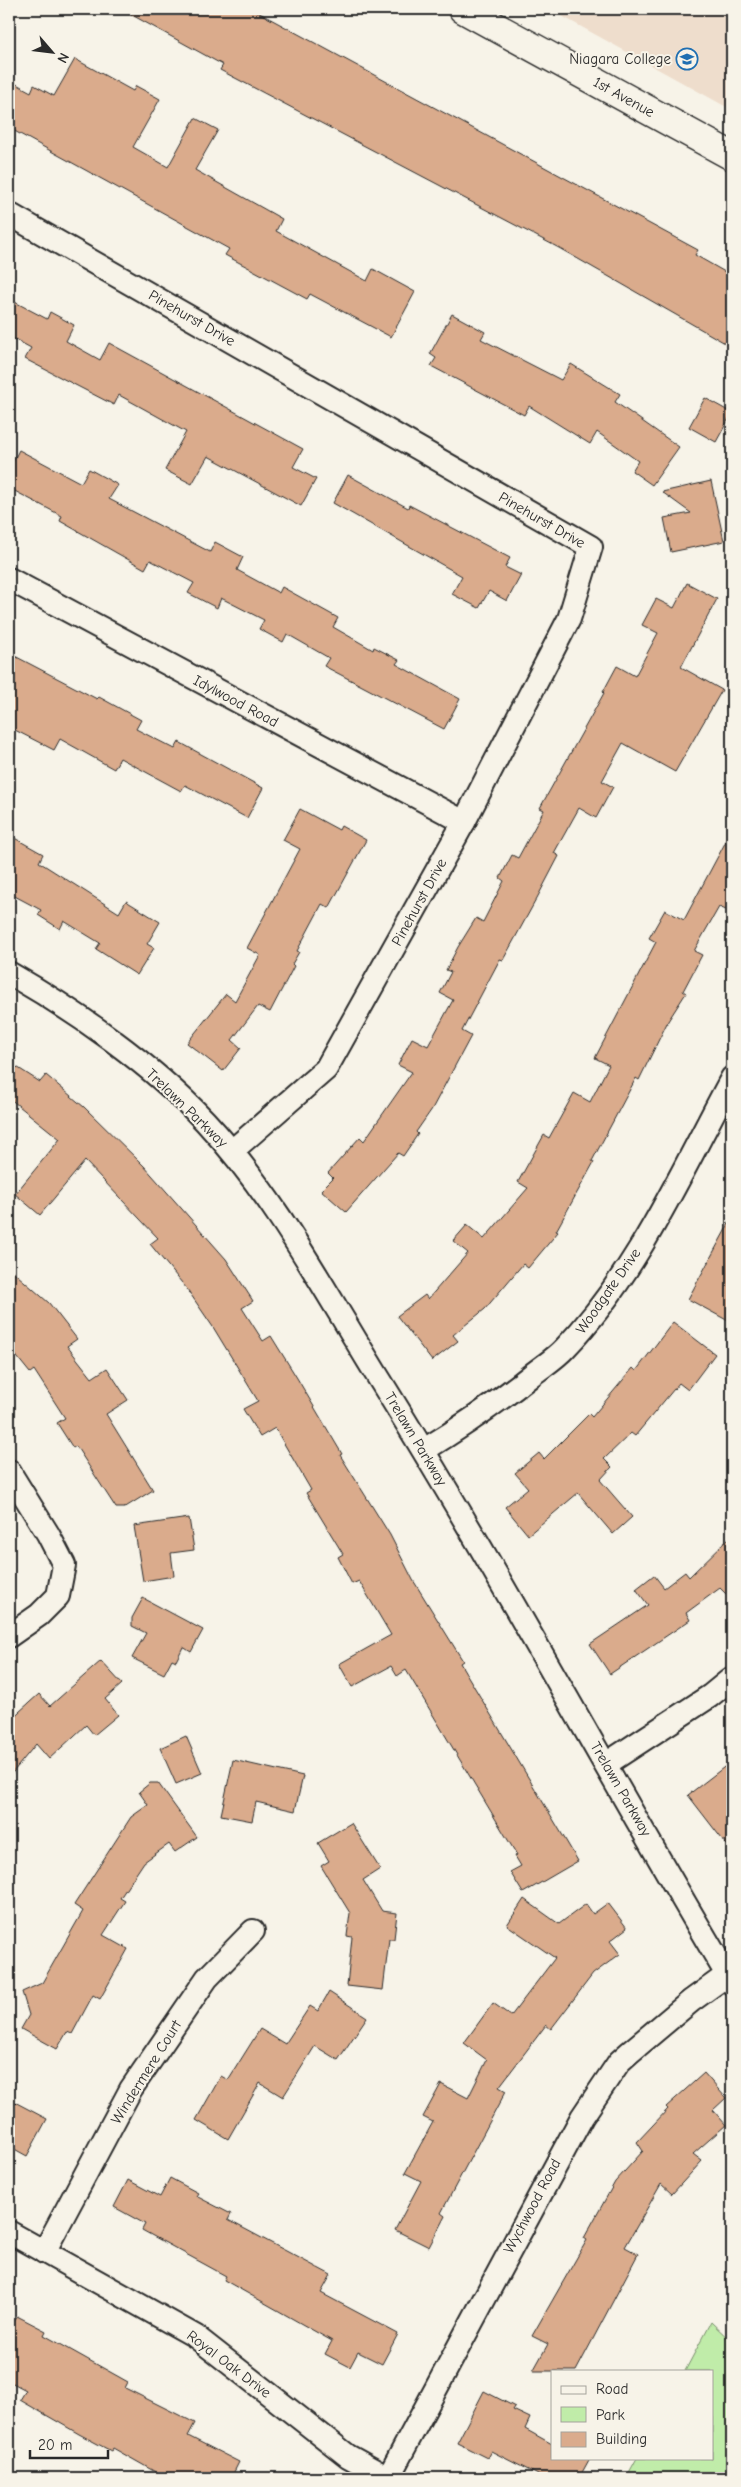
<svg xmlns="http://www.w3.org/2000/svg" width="741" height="2487" viewBox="0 0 741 2487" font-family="'Comic Neue',sans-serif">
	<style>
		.built { fill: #edc }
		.green { fill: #c0eca9; stroke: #768c6a }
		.building { fill: #daab8c; stroke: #2b2b2b }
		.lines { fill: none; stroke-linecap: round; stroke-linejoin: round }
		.minor-casing { stroke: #2b2b2b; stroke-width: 26 }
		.tertiary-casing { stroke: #2b2b2b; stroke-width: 31 }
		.minor { stroke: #f7f3e8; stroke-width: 22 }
		.tertiary { stroke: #f7f3e8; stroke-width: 28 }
		.labels { text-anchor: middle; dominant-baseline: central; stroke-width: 4; stroke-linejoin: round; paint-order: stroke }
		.poi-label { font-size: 15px; fill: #2b2b2b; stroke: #f7f3e8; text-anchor: end }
		.street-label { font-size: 15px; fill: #2b2b2b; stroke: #f7f3e8 }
	</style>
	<rect width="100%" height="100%" fill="#f7f3e8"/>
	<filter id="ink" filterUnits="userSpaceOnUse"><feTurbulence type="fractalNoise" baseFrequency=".02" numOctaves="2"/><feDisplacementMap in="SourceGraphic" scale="10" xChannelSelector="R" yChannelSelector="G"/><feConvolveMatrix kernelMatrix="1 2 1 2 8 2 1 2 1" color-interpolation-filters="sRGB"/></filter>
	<g filter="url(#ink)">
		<!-- built -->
		<path class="built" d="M549 9H732V110Z"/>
		<!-- green -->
		<path class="green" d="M711 2322 732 2342V2478H626L637 2458H712V2371H685Z"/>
		<!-- building -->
		<g class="building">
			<path d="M121 9H252L698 250 695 255 732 276V347L559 248 220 70 223 65Z"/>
			<path d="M75 59 133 91 136 86 160 99 133 147 168 167 195 118 218 130 195 170 282 219 276 231 367 281 373 269 415 292 391 337 310 294 307 299 225 255 229 249 9 128V80L31 92 34 85 54 96Z"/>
			<path d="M9 299 47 319 50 312 74 325 66 341 100 360 109 343 303 449 293 467 316 479 301 506 208 456 192 484 165 470 186 432 119 395 114 405 25 359 31 348 9 336Z"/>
			<path d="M452 314 485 332 481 339 561 380 571 364 620 394 615 402 679 447 652 485 632 471 638 461 597 432 590 444 529 406 524 415 431 366 436 358 430 354Z"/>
			<path d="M705 398 732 413 716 442 689 427Z"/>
			<path d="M19 450 81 483 89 469 118 485 109 499 210 552 215 542 243 557 237 570 279 593 282 587 338 618 333 627 373 650 374 647 399 660 396 664 460 699 444 729 324 666 329 658 287 634 283 642 259 629 264 620 221 598 217 608 188 593 194 583 150 560 145 569 60 521 62 516 9 488V469Z"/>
			<path d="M348 475 408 508 409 505 510 558 505 567 521 575 507 601 489 591 479 608 452 594 462 576 333 503Z"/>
			<path d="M711 481 724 541 671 552 664 518 691 513 662 492Z"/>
			<path d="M687 583 717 599 681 667 722 690 675 772 623 743 602 781 613 787 596 818 579 808 554 853 559 856 537 898 503 960 500 959 462 1031 471 1036 432 1109 416 1132 418 1134 403 1156 398 1153 346 1212 321 1190 333 1178 328 1173 360 1137 364 1141 412 1072 398 1065 412 1038 428 1046 453 1000 440 993 451 972 446 970 458 947 476 918 483 922 504 881 500 878 512 855 518 858 544 810 540 808 604 693 603 692 617 666 635 676 658 633 642 625 656 599 674 608Z"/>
			<path d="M9 653 97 699 99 697 141 720 136 729 175 749 179 742 263 788 247 818 185 785 181 791 120 758 114 769 60 739 54 750 9 727Z"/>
			<path d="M300 809 339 830 341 826 366 840 329 908 322 904 297 951 299 952 292 964 294 966 270 1012 258 1006 232 1040 241 1048 223 1071 187 1043 226 994 235 1001 260 955 247 948 300 849 283 840Z"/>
			<path d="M732 830V898L726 910 719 907 694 951 702 955 683 991 686 993 668 1021 639 1080 636 1078 592 1161 594 1162 556 1231 558 1232 528 1268 523 1264 485 1309 453 1335 458 1341 432 1361 397 1316 425 1295 428 1299 468 1253 453 1241 467 1225 484 1239 528 1188 518 1182 544 1135 549 1138 574 1093 590 1102 609 1065 595 1058 656 942 649 938 665 910 684 920Z"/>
			<path d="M9 835 43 854 39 862 119 913 126 901 160 922 147 944 154 948 137 975 96 949 100 943 64 921 60 929 38 915 41 910 9 893Z"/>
			<path d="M9 1062 40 1082 46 1075 84 1107 144 1166 226 1259 253 1301 242 1308 263 1341 271 1336 297 1378 342 1454 340 1455 390 1535 413 1580 463 1661 460 1663 578 1861 523 1893 510 1872 521 1866 515 1856 517 1855 406 1670 397 1676 391 1666 352 1687 339 1664 391 1635 359 1581 352 1584 338 1557 343 1554 306 1493 311 1490 275 1428 260 1437 243 1409 258 1401 213 1327 187 1289 150 1244 158 1238 85 1161 40 1215 15 1194 60 1139 9 1098Z"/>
			<path d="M732 1218V1323L688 1299Z"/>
			<path d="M9 1268 49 1303 77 1339 67 1346 92 1378 107 1368 128 1400 106 1414 153 1490 124 1508H116L76 1446 73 1448 57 1423 65 1418 34 1370 30 1373 9 1347Z"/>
			<path d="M673 1322 715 1354 688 1390 679 1383 635 1436 631 1433 604 1459 612 1467 600 1480 632 1517 613 1534 578 1493 528 1535 505 1507 528 1488 515 1473 539 1453 544 1459 589 1414 592 1417 633 1368 636 1371Z"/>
			<path d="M189 1518 194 1550 171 1553 174 1576 143 1581 134 1526Z"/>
			<path d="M732 1535V1600L720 1588 686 1613 690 1620 610 1674 590 1644 648 1605 636 1589 654 1575 664 1588 685 1572 689 1577Z"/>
			<path d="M143 1598 203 1630 191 1652 183 1647 176 1661 172 1659 164 1674 132 1658 146 1633 132 1626V1618Z"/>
			<path d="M101 1661 122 1684 105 1699 118 1715 94 1735 86 1725 49 1759 36 1744 9 1777V1721L39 1694 50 1706Z"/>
			<path d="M186 1736 202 1773 176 1784 160 1748Z"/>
			<path d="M233 1760 303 1776 295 1811 256 1802 252 1821 221 1815Z"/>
			<path d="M732 1761V1852L688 1795Z"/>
			<path d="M150 1783H158L197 1837 175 1852 169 1844 144 1862 120 1898 125 1901 103 1935 128 1949 100 1999 93 1995 72 2034 67 2032 57 2049 21 2029 29 2015 22 1992 42 1983 83 1911 74 1905 131 1817 148 1805 139 1792Z"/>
			<path d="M351 1823 380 1869 363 1880 382 1911 397 1913 394 1939H389L383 1990 347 1986 352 1937 347 1936 350 1913 321 1866 329 1861 318 1843Z"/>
			<path d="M524 1899 559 1924 586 1904 593 1914 608 1903 627 1928 610 1941 620 1954 593 1974 551 2029 546 2025 499 2087 506 2091 441 2213 445 2216 429 2247 395 2230 421 2181 405 2173 433 2122 423 2117 441 2084 468 2098 487 2060 464 2043 493 2003 511 2016 555 1958 507 1925Z"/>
			<path d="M329 1992 367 2017 338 2060 315 2046 283 2097 260 2083 228 2139 196 2120 221 2076 228 2080 260 2029 285 2044 310 2006 318 2011Z"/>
			<path d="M704 2073 726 2098 713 2110 726 2125 693 2154 702 2161 672 2194 661 2184 625 2247 638 2254 576 2371H533L548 2344 532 2336 587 2240 584 2238 615 2182 643 2151 637 2142 668 2109 666 2107Z"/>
			<path d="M9 2099 47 2119 27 2156 9 2146Z"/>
			<path d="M170 2178 198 2193 196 2196 231 2214 228 2220 331 2275 321 2293 398 2334 382 2364 358 2352 350 2367 325 2354 332 2341 224 2280 226 2276 142 2230 145 2224 114 2207 128 2180 160 2197Z"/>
			<path d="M17 2316 46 2331 44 2335 128 2382 125 2388 195 2423 188 2436 239 2462 231 2478H166L113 2448 111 2451 79 2434 20 2400 26 2390 9 2381V2331Z"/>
			<path d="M484 2391 515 2407 513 2410 530 2418 525 2429 552 2444V2458H590L579 2478H544L491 2451 487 2458 457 2443Z"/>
		</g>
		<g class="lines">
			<!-- minor casing -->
			<g class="minor-casing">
				<g id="minor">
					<path d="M9 214 591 547 569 619 464 822 326 1069 232 1151"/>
					<path d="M9 579 464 822"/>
					<path d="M9 973C77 1012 151 1064 205 1121 274 1195 322 1286 375 1372 500 1572 611 1781 732 1983"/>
					<path d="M424 1450C462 1427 498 1402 533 1374 543 1366 556 1358 565 1348 638 1272 682 1170 732 1078"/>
					<path d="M9 1471 48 1534 64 1565 58 1596 39 1615 9 1636"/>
					<path d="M606 1764 710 1696 732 1678"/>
					<path d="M9 2232 195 2336 348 2456 388 2478"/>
					<path d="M44 2252 131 2089 207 1978 253 1931"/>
					<path d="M388 2478 582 2117 619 2062 629 2053 691 2001 727 1975"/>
				</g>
			</g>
			<!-- tertiary casing -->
			<g class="tertiary-casing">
				<path id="tertiary" d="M463 9 732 156"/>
			</g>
			<!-- minor -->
			<use href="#minor" class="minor"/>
			<!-- tertiary -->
			<use href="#tertiary" class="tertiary"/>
		</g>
	</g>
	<!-- icons -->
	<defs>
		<g id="university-ring" transform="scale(1.125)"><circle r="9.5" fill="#f7f3e8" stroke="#1f6fb2" stroke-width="1.5"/><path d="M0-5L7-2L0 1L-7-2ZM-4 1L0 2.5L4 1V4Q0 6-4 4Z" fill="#1f6fb2"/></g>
	</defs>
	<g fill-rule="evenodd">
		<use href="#university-ring" x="687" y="59"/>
	</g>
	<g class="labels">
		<!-- poi labels -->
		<g class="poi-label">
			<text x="671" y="59">Niagara College</text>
		</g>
		<!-- street labels -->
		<g class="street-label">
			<text transform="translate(624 97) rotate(29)">1st Avenue</text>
			<text transform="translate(192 318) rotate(30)">Pinehurst Drive</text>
			<text transform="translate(542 520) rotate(30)">Pinehurst Drive</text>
			<text transform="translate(236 701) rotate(28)">Idylwood Road</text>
			<text transform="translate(419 902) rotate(-61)">Pinehurst Drive</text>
			<text transform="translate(187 1108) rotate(44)">Trelawn Parkway</text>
			<text transform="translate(608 1291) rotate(-55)">Woodgate Drive</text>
			<text transform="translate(416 1439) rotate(59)">Trelawn Parkway</text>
			<text transform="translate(621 1789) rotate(60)">Trelawn Parkway</text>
			<text transform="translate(146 2072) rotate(-58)">Windermere Court</text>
			<text transform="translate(532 2206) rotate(-62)">Wychwood Road</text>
			<text transform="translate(229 2364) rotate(37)">Royal Oak Drive</text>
		</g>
	</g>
	<!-- margin -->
	<rect width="741" height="2487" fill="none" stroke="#f7f3e8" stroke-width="30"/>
	<rect x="15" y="15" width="711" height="2457" fill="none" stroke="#2b2b2b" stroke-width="2" filter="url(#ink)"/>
	<!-- legend -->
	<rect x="551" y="2370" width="162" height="90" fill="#f7f3e8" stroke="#a5a39c"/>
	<rect x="561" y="2386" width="25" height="8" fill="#f7f3e8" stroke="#a5a39c"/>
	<text x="596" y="2394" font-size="15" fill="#2b2b2b">Road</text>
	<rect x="561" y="2407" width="25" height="15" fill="#c0eca9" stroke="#a5a39c"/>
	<text x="596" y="2420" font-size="15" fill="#2b2b2b">Park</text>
	<rect x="561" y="2432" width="25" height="15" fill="#daab8c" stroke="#a5a39c"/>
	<text x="596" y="2444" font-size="15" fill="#2b2b2b">Building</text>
	<!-- north arrow -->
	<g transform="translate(52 52) rotate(118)" stroke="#f7f3e8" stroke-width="4" paint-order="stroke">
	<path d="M0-4L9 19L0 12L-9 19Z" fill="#2b2b2b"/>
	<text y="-8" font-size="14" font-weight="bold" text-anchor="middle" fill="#2b2b2b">N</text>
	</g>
	<!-- scale -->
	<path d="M30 2450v8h78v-8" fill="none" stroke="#2b2b2b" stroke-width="2.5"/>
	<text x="38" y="2450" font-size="15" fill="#2b2b2b" stroke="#f7f3e8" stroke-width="4" paint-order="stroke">20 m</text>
</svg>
